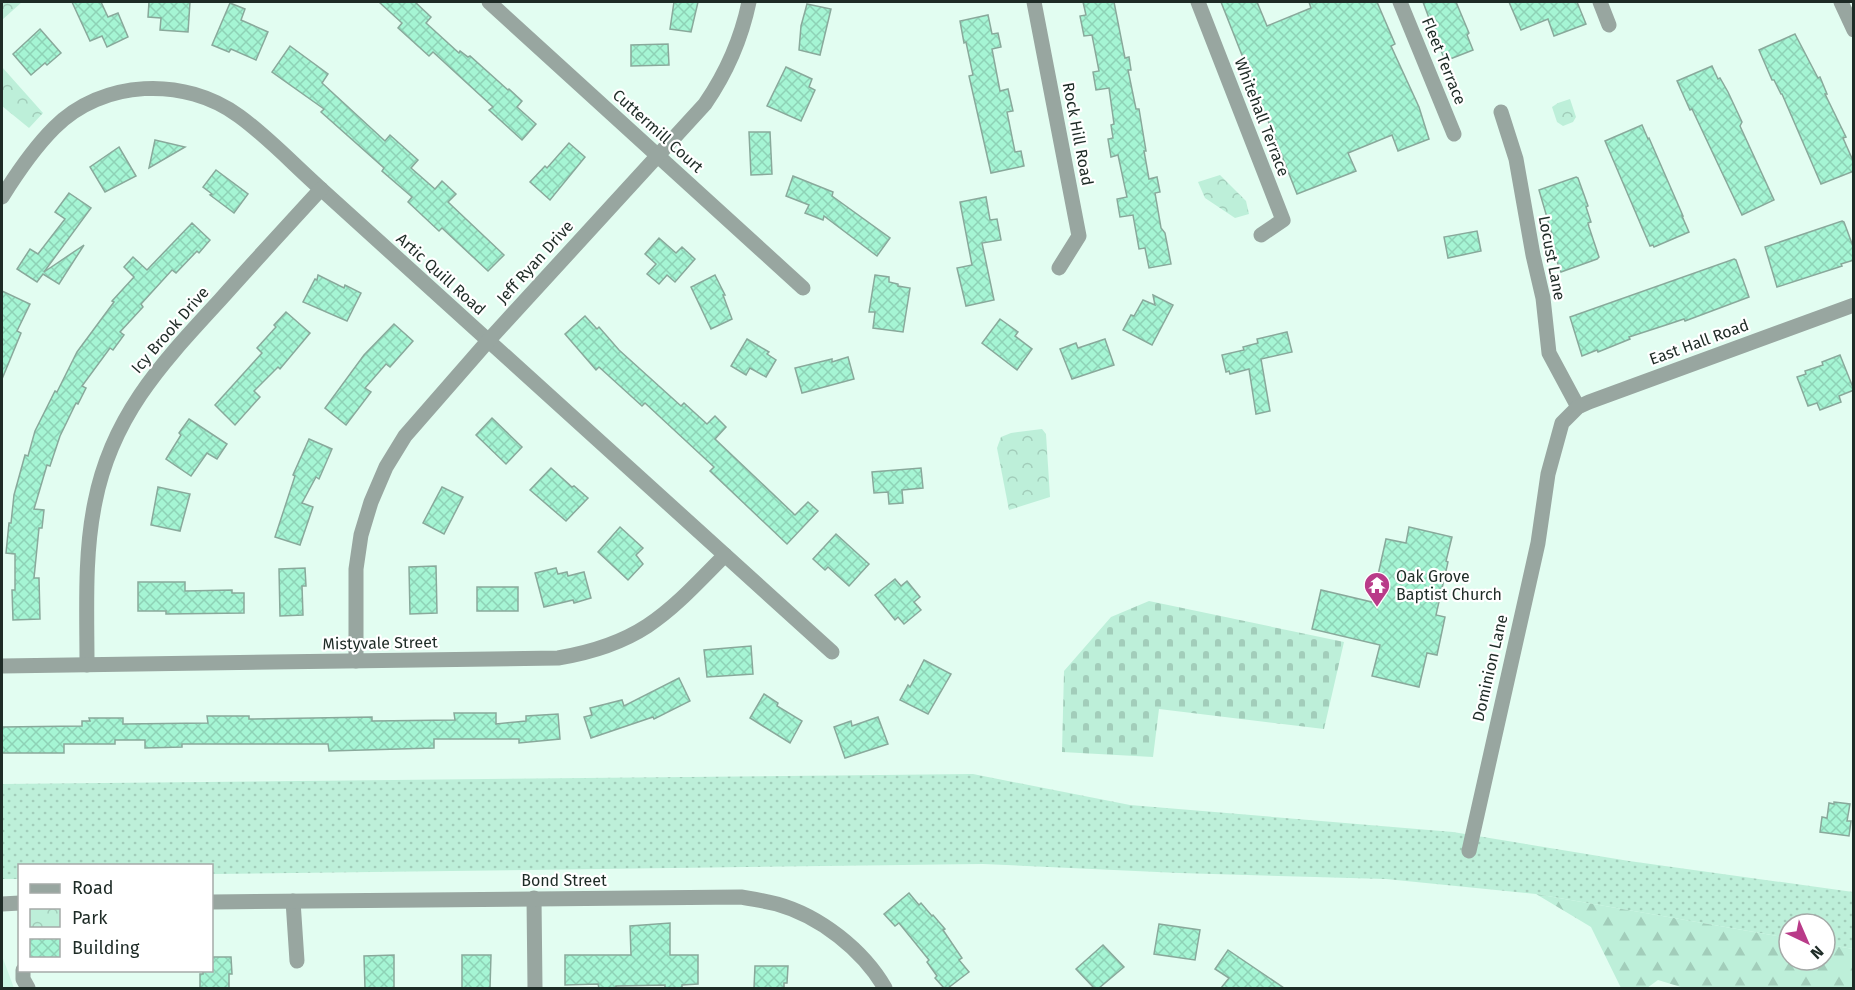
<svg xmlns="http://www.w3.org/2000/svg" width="1855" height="990" viewBox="0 0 1855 990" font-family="'Fira Sans',sans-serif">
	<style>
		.built { fill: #ccf7e4 }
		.grass { fill: url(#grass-dots) }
		.forest { fill: url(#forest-firs) }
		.cemetery { fill: url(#cemetery-stones) }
		.park { fill: url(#park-crowns) }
		.building { fill: url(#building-cross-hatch); stroke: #89a99b; stroke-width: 1.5 }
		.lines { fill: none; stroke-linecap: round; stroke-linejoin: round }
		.minor { stroke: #98a6a0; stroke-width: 15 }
		.labels { text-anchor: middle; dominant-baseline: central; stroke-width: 4.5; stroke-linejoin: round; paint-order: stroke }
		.street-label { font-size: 16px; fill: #1e2b26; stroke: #fff }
		.poi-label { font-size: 16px; fill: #1e2b26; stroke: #fff; text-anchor: start }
	</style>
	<defs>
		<pattern id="grass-dots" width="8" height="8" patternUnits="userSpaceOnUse" patternTransform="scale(1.5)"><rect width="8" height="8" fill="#bdefd9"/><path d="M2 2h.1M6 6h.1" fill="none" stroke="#a2cdba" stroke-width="1.8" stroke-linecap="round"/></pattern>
		<pattern id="forest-firs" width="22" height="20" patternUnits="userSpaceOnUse" patternTransform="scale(1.5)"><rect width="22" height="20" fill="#bdefd9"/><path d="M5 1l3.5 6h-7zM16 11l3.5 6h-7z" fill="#a2cdba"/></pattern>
		<pattern id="cemetery-stones" width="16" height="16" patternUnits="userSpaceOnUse" patternTransform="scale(1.5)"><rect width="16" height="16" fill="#bdefd9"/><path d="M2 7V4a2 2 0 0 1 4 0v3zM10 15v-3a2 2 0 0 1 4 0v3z" fill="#a2cdba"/></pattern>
		<pattern id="park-crowns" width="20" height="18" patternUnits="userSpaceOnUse" patternTransform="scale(1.5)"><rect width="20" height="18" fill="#bdefd9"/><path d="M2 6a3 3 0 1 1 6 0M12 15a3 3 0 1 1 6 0" fill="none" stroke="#a2cdba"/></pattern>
		<pattern id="building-cross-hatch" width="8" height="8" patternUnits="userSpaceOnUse" patternTransform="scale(1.5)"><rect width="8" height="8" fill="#a5f5d4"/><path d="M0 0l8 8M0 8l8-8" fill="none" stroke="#8ed2b6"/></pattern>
	</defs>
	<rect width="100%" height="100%" fill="#e2fdf1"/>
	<!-- built -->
	<path class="built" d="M2 956 14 988H2Z"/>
	<!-- grass -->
	<path class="grass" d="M973 774 1130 805 1453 832 1629 861 1853 892V949L1825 944V924H1789V938L1536 894 1386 879 1179 873 983 864 212 874V866H20L19 879H2V784Z"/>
	<!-- forest -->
	<path class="forest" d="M1536 894 1789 938V960H1825V944L1853 949V988H1684L1658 980 1647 988H1621L1591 927Z"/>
	<!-- cemetery -->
	<path class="cemetery" d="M1149 601 1344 642 1324 729 1159 709 1153 757 1062 752 1064 671 1111 617Z"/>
	<!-- park -->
	<g class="park">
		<path d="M2 2H22L2 20Z"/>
		<path d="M2 67 43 113 29 128 2 106Z"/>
		<path d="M1570 99 1576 117 1573 122 1563 126 1557 122 1552 107 1558 103Z"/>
		<path d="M1220 175 1246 201 1249 214 1235 218 1205 198 1198 182Z"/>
		<path d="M1042 429 1046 434 1050 497 1009 510 997 448 1001 437 1011 433Z"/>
	</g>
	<!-- building -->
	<g class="building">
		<path d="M72 2H101L108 17 118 13 128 37 107 47 102 36 90 41Z"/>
		<path d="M149 2H190L188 32 160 30 161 18 148 17Z"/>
		<path d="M379 2H415L431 17 426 23 459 53 460 51 468 57 470 56 508 90 509 89 522 101 517 107 536 124 522 140 489 110 493 107 433 52 429 56 398 28 402 23Z"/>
		<path d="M674 2H698L691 32 670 29Z"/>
		<path d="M1083 2H1114L1125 58 1129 57 1131 70H1128L1136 109H1139L1146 151H1144L1149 179 1157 177 1160 192 1155 193 1161 228 1165 233 1171 264 1149 268 1145 248 1139 249 1133 215 1120 217 1117 199 1127 197 1118 155 1111 157 1108 139 1113 138 1111 125 1114 124 1109 88 1096 90 1093 72 1099 71 1092 35 1084 36 1080 16 1086 15Z"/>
		<path d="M1221 2H1257L1267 26 1311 8 1309 2H1377L1395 44 1391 46 1419 107 1429 139 1398 151 1392 135 1348 153 1356 171 1297 194Z"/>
		<path d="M1423 2H1456L1469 33 1467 35 1473 50 1445 61Z"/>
		<path d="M1509 2H1577L1586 24 1554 36 1548 19 1521 30Z"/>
		<path d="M230 3 245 9 241 20 268 32 256 60 231 49 229 52 212 45Z"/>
		<path d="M807 4 831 9 820 55 799 50 801 26Z"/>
		<path d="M988 15 992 34 998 33 1001 47 992 49 1000 91 1008 89 1013 111 1007 112 1015 152 1021 151 1024 166 991 173 969 76 973 75 966 42 964 43 960 21Z"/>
		<path d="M40 29 61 53 47 65 45 63 31 75 13 54Z"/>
		<path d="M1795 34 1818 78 1820 77 1827 94H1825L1846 137 1843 138 1854 163V171L1821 184 1782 94H1781L1774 80H1772L1759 50Z"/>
		<path d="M668 44 669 65 631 66V45Z"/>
		<path d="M290 46 328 74 322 83 385 141 390 135 418 160 411 168 435 189 442 181 456 194 448 202 504 255 488 271 442 228 439 231 408 202 412 197 382 171 384 168 321 112 324 109 272 72Z"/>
		<path d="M1712 66 1718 79 1720 78 1728 92 1742 122 1740 126 1774 200 1742 215 1692 109 1690 110 1677 81Z"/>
		<path d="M786 67 812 79 809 87 815 90 801 121 767 106Z"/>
		<path d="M1642 125 1648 139 1649 138 1683 216H1682L1689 232 1654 247 1653 245 1650 246 1605 141Z"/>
		<path d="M749 132H770L772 174 751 175Z"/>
		<path d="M155 140 185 147 149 168Z"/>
		<path d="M569 143 585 157 550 200 530 182 545 166 547 168Z"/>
		<path d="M119 147 136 176 105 192 90 167Z"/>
		<path d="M216 170 248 194 234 213 210 195 212 194 203 187Z"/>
		<path d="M793 176 833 192 832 196 890 238 877 256 824 216 823 220 805 213 809 205 786 196Z"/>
		<path d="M1576 177 1578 178 1588 206 1586 207 1591 222 1588 223 1589 227 1599 257 1597 259 1561 272 1555 256 1551 239 1553 238 1539 190Z"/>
		<path d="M69 193 91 208 44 272 84 245 59 284 43 274 37 282 17 269 30 249 38 254 65 219 55 212Z"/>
		<path d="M986 197 990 220 997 219 1001 240 982 243 994 300 966 306 957 268 972 265 960 202Z"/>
		<path d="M1842 221 1844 222 1854 249V260L1841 264 1842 266 1777 287 1765 247Z"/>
		<path d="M192 223 210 240 199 253 197 251 176 273 172 270 141 304 143 307 120 332 124 335 113 350 110 348 82 386 86 388 78 404 76 403 60 436 50 466 47 465 34 509 44 510 42 528H39L34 578H39L40 619 13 620 12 590H15V554L6 553 9 523H11L14 495 25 455 28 456 35 431 55 391 57 392 77 352 114 302 112 301 134 277 124 267 133 257 147 270Z"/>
		<path d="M1477 231 1481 251 1448 258 1444 237Z"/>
		<path d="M659 238 676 253 682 247 695 259 675 282 667 275 659 284 647 274 656 264 645 254Z"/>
		<path d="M1734 259 1736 260 1749 297 1685 321 1684 319 1669 324 1629 337 1630 339 1598 352 1597 350 1582 356 1570 317Z"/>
		<path d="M318 275 344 288 345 285 361 293 347 321 303 302 315 279 317 280Z"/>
		<path d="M715 275 725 295H723L732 319 711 329 691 287Z"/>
		<path d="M875 275 889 277V282L898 284V286L910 288 903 332 873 328 875 312H869Z"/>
		<path d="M2 291 30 304 17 331 21 333 2 379Z"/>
		<path d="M1153 295 1173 305 1152 345 1123 330 1131 315 1134 316 1143 300 1155 305Z"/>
		<path d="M286 312 310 333 280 369 278 367 254 391 260 397 235 425 215 405 262 353 257 348 276 327 274 325Z"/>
		<path d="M585 316 597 329 599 327 619 350 681 406 684 403 707 424 715 416 726 427 715 439 795 515 808 502 818 511 787 544 710 471 714 467 645 403 642 406 599 367 596 370 565 334Z"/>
		<path d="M1000 319 1018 332 1015 336 1032 349 1017 370 982 343Z"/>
		<path d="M394 324 413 341 390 367 386 364 365 388 371 392 346 425 325 408 364 355Z"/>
		<path d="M1287 332 1292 352 1261 359 1270 411 1256 414 1249 369 1230 374 1229 371 1226 372 1222 355 1244 350 1243 347 1258 343 1257 339Z"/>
		<path d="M747 339 769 352 767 354 776 360 766 377 750 368 746 375 731 366Z"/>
		<path d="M1105 339 1114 365 1072 379 1060 349 1076 343 1078 348Z"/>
		<path d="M1840 355 1854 390 1839 396 1841 402 1820 410 1817 403 1808 406 1797 377 1806 374 1805 371 1823 365 1822 362Z"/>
		<path d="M848 357 854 379 802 393 795 368 832 359V362Z"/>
		<path d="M492 418 522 447 506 464 476 435Z"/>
		<path d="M189 419 227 444 217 459 207 453 191 476 166 459 181 435 179 433Z"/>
		<path d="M309 439 332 449 319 479 316 477 302 503 313 507 300 545 275 537 295 476 293 475Z"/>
		<path d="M551 468 572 487 574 486 588 498 566 521 530 490Z"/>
		<path d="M921 468 923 488 902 490 903 503 889 504 888 492 874 493 872 472Z"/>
		<path d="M158 487 190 494 180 531 151 525Z"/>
		<path d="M442 487 463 497 444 534 423 523Z"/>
		<path d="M620 527 643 548 636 555 643 564 628 580 598 552Z"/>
		<path d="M1409 527 1452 537 1446 561 1448 562 1436 615 1445 617 1437 655 1427 653 1419 687 1372 676 1380 645 1312 629 1321 590 1372 602 1386 539 1406 543Z"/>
		<path d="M836 534 869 564 849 586 828 567 825 570 813 559Z"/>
		<path d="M436 566 437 613 410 614 409 567Z"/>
		<path d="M305 568 306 586H302L303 615 280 616 279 569Z"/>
		<path d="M556 568 558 574 567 572 568 576 584 572 591 598 574 603 573 600 544 607 535 573Z"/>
		<path d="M895 579 901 586 907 581 920 597 914 602 921 610 904 624 898 617 895 620 875 595Z"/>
		<path d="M138 582H185V591L232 590V593H244V613L166 614V611H138Z"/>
		<rect x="477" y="587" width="41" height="24"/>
		<path d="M751 646 753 674 707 677 704 650Z"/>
		<path d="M924 660 951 674 928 714 900 700 908 685 910 687Z"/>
		<path d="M679 678 690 701 654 719 653 717 591 738 584 717 592 715 590 708 622 700 624 706Z"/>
		<path d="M764 694 778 703 777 706 802 721 790 743 750 718Z"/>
		<path d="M454 713H496V724L526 721V716L558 714 560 739 519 743V739H434V748L329 751 328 744H182V747L145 748V740H115V744H64V753H2V727L82 726V721H90L89 718H123V724L208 723 207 716H249V719L372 717V721L455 720Z"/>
		<path d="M878 717 888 744 845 758 834 727 851 721 852 726Z"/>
		<path d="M1834 802 1850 804 1847 821H1851L1849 836 1820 832 1822 817 1827 818 1829 803 1834 804Z"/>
		<path d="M909 893 919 905 921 903 932 916 933 915 945 929 943 930 962 958 959 960 969 972 948 988H944L935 978 937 976 927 962 929 960 899 923 895 926 884 914Z"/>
		<path d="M670 923V955H698V984L682 985V988H665V985L616 986V988H599L598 984 565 985V955H631L630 926Z"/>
		<path d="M1159 924 1200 930 1195 960 1154 954Z"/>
		<path d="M1103 945 1124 967 1099 988H1094L1076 969Z"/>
		<path d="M1228 950 1284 988H1221L1229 978 1215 969Z"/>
		<path d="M394 955V988H365L364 956Z"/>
		<path d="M462 955H491L490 988H462Z"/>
		<path d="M212 957H231L232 974H229V988H200V974H203V970H212Z"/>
		<path d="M755 966H788L787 983H784V988H754Z"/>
	</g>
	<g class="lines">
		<!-- minor -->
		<g class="minor">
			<path d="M489 2 803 288"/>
			<path d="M1034 2 1079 236 1059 268"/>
			<path d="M1198 2 1283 220 1261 235"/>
			<path d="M1400 2 1454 134"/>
			<path d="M1600 2 1609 25"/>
			<path d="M1841 2 1854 30"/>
			<path d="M1501 112 1516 159 1533 255 1543 298 1549 353 1578 407"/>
			<path d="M2 197C17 173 34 148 54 128 102 79 185 76 239 116 268 137 294 165 321 189L832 652"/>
			<path d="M356 661V569L361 535 371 502 386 467 405 436 488 341 705 104C727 72 741 40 749 2"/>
			<path d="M87 665C87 611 84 555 95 502 112 415 163 362 220 300 253 263 287 226 321 189"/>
			<path d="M2 666 558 658C642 644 668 613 725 555"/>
			<path d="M1469 851 1538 543 1548 474 1562 423 1578 407 1589 402 1854 305"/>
			<path d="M534 898 535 988"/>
			<path d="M293 901 297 961"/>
			<path d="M212 902 741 897C753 899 765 901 777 904 820 916 863 950 885 988"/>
			<path d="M2 904 20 903"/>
			<path d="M23 970V979L28 988"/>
		</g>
	</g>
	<!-- icons -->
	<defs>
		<g id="temple-pin" transform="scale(1.35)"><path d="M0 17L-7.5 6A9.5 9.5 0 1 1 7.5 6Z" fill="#b93b89" stroke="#fff"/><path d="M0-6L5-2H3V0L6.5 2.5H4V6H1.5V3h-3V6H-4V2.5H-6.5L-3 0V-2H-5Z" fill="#fff"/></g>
	</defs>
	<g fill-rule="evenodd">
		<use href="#temple-pin" x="1377" y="585"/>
	</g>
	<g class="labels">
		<!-- street labels -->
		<g class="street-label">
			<text transform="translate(1444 61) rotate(68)">Fleet Terrace</text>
			<text transform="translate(1262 117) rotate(69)">Whitehall Terrace</text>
			<text transform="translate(658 131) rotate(42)">Cuttermill Court</text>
			<text transform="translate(1078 134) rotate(79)">Rock Hill Road</text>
			<text transform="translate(1552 258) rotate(79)">Locust Lane</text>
			<text transform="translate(535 262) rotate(-48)">Jeff Ryan Drive</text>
			<text transform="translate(441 274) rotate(42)">Artic Quill Road</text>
			<text transform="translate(170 330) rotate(-49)">Icy Brook Drive</text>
			<text transform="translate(1699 342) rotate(-20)">East Hall Road</text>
			<text transform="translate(380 643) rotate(-1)">Mistyvale Street</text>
			<text transform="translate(1490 668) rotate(-77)">Dominion Lane</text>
			<text x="564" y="880">Bond Street</text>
		</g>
		<!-- poi labels -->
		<g class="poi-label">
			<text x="1396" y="576">Oak Grove<tspan x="1396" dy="18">Baptist Church</tspan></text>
		</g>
	</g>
	<!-- border -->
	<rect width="1855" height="990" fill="none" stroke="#1e2b26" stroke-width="6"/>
	<!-- legend -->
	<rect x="18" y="864" width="195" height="108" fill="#ffffff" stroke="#a5aaa8" stroke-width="1.5"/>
	<rect x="30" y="884" width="30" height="9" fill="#98a6a0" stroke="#a5aaa8" stroke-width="1.5"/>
	<text x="72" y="894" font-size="18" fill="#1e2b26">Road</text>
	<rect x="30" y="909" width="30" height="18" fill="url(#park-crowns)" stroke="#a5aaa8" stroke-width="1.5"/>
	<text x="72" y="924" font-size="18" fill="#1e2b26">Park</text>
	<rect x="30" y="939" width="30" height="18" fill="url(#building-cross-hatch)" stroke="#a5aaa8" stroke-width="1.5"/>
	<text x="72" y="954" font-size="18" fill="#1e2b26">Building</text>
	<!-- north arrow -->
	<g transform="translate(1807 942) rotate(136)"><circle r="28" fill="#ffffff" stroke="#a5aaa8" stroke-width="1.5"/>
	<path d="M0-4.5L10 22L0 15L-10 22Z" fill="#b93b89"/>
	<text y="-9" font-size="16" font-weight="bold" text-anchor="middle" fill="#1e2b26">N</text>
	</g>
</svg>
